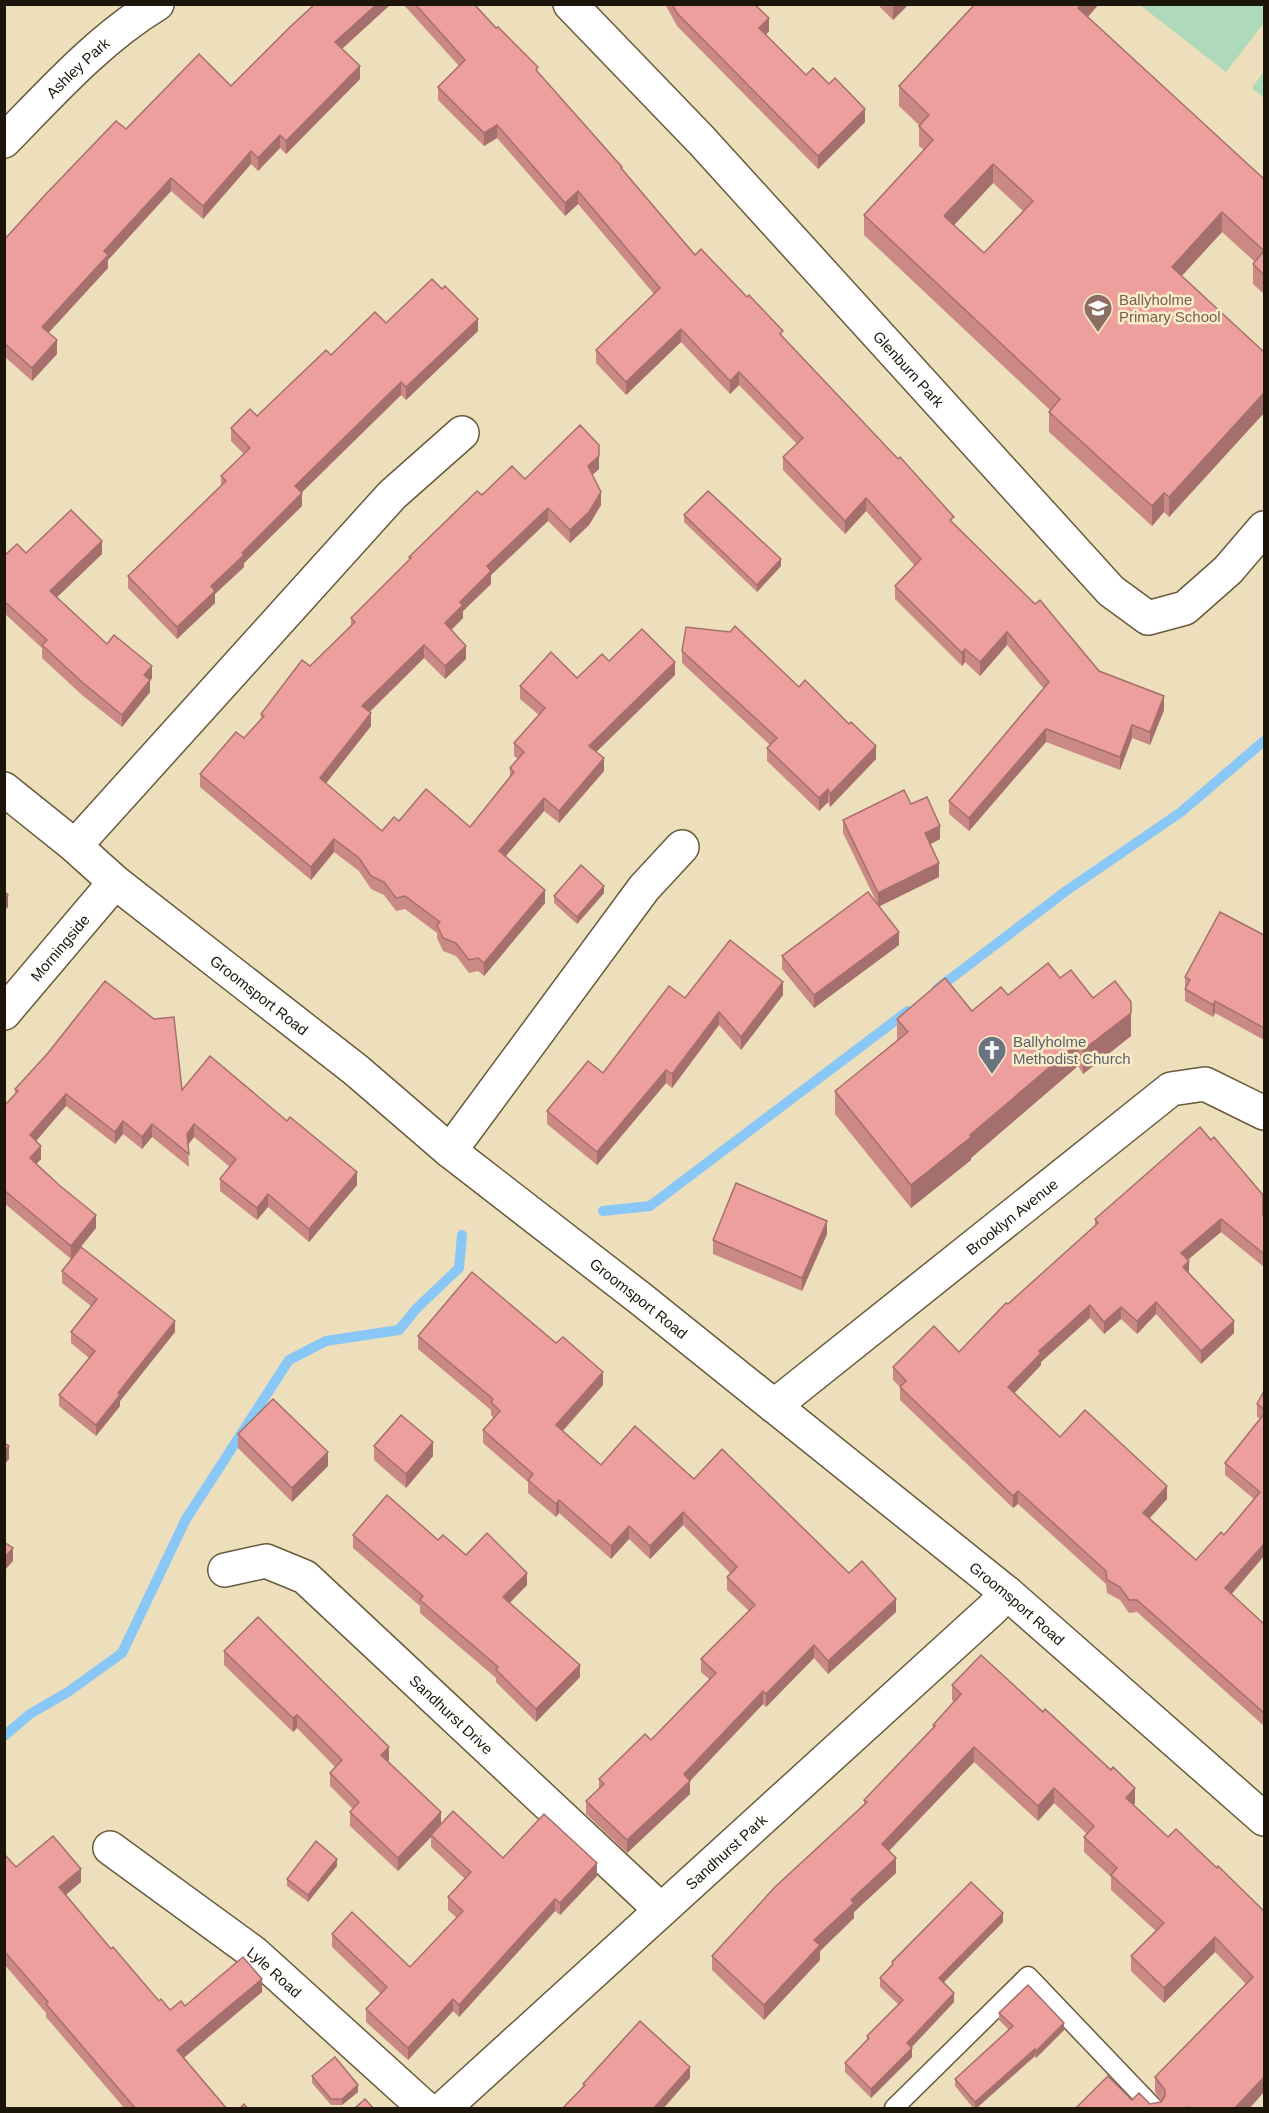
<svg xmlns="http://www.w3.org/2000/svg" width="1269" height="2113" viewBox="0 0 1269 2113" font-family="Arial,sans-serif">
	<style>
		.grass { fill: #aed9ba }
		.lines { fill: none; stroke-linecap: round; stroke-linejoin: round }
		.stream { stroke: #89c7f7; stroke-width: 10 }
		.lane-casing { stroke: #685b3c; stroke-width: 21 }
		.street-casing { stroke: #685b3c; stroke-width: 36 }
		.secondary-casing { stroke: #685b3c; stroke-width: 36 }
		.lane { stroke: #fff; stroke-width: 18 }
		.street { stroke: #fff; stroke-width: 33 }
		.secondary { stroke: #fff; stroke-width: 33 }
		.wall { fill: #cb8986; fill-rule: evenodd }
		.shaded-wall { fill: #a56f6d }
		.building { fill: #ec9f9c; stroke: #a56f6d; stroke-width: 1.5; fill-rule: evenodd }
		.labels { text-anchor: middle; dominant-baseline: central; stroke-width: 5; stroke-linejoin: round; paint-order: stroke }
		.street-label { font-size: 15px; fill: #1c160a; stroke: #fbecc9 }
		.education-label { font-size: 15px; fill: #785e54; stroke: #fbecc9; text-anchor: start }
		.worship-label { font-size: 15px; fill: #5b616d; stroke: #fbecc9; text-anchor: start }
	</style>
	<rect width="100%" height="100%" fill="#eedfbc"/>
	<!-- grass -->
	<g class="grass">
		<path d="M1140 5H1264V23L1226 72Z"/>
		<path d="M1264 71V98L1252 88Z"/>
	</g>
	<g class="lines">
		<!-- stream -->
		<g class="stream">
			<path d="M937 989 1066 891 1181 812 1264 741"/>
			<path d="M603 1211 650 1206 908 1011"/>
			<path d="M4 1736 30 1714 68 1692 122 1653 186 1519 289 1360 326 1341 399 1330 416 1309 459 1268 462 1235"/>
		</g>
		<!-- lane casing -->
		<g class="lane-casing">
			<path id="lane" d="M894 2108 1028 1976 1154 2108"/>
		</g>
		<!-- street casing -->
		<g class="street-casing">
			<g id="street">
				<path id="s1" d="M570 4 702 141 1111 591 1148 618 1185 608 1228 570 1264 528"/>
				<path id="s2" d="M4 141C52 92 98 40 157 4"/>
				<path d="M75 846 392 495 462 433"/>
				<path id="s3" d="M4 1013 115 882"/>
				<path d="M450 1151 644 888 682 847"/>
				<path id="s4" d="M774 1406 1171 1089 1205 1084 1264 1113"/>
				<path id="s5" d="M225 1570 266 1561 305 1577 661 1910"/>
				<path id="s6" d="M110 1848 254 1953 425 2108"/>
				<path id="s7" d="M444 2108 992 1609 1007 1593"/>
			</g>
		</g>
		<!-- secondary casing -->
		<g class="secondary-casing">
			<g id="secondary">
				<path id="s8" d="M4 789 75 846 115 882 356 1070 450 1151 641 1299 1007 1593 1264 1819"/>
			</g>
		</g>
		<!-- lane -->
		<use href="#lane" class="lane"/>
		<!-- street -->
		<use href="#street" class="street"/>
		<!-- secondary -->
		<use href="#secondary" class="secondary"/>
	</g>
	<!-- wall -->
	<g class="wall">
		<path d="M391 4 342 49 360 79 286 154 280 148 258 171 251 164 203 219 171 191 108 260V268L48 333 57 354 32 381 4 356V240L126 129 231 86Z"/>
		<path d="M403 4H474L538 72 695 255 783 337 954 524 1099 671 1164 710 1150 745 1132 738 1120 770 1046 742 969 831 949 814V801L1044 689 1007 645 980 676 965 662 962 666 895 599V586L915 566 866 511 845 534 783 470V457L797 444 739 385 730 394 681 342 626 395 596 363V350L654 294 578 204 565 216 497 138 484 146 438 100V87L459 66Z"/>
		<path d="M665 4H754L769 31 766 35 806 75 865 122 818 169 677 26Z"/>
		<path d="M877 4H909L893 20Z"/>
		<path d="M975 4H1099L1088 17 1264 179V294L1253 284V264L1255 262 1222 232 1182 276 1264 352V413L1169 517 1164 512 1152 526 1049 432V412L1050 410 864 235V215L924 150 919 146V125L899 106V86ZM993 183 1023 211 984 253 954 225Z"/>
		<path d="M386 323 478 331 406 400 401 395 301 493 302 506 244 563V567L215 594V603L177 639 128 588V576L221 486V476L244 454 231 441V428L257 416 331 355Z"/>
		<path d="M599 469 592 475 601 505 589 525 570 543 548 521 491 575V584L463 611V618L451 630 466 659 445 679 424 658 370 712 371 726 326 783 382 831 399 821 470 827 510 777V768L518 759 514 756V743L539 715 520 699V686L577 678 609 661 675 675 596 752 604 771 559 823 544 811 505 857 545 903 484 976 478 971 469 973 456 956 443 951 437 938V933L405 909 396 911 384 895 371 889 359 871 334 852 311 880 200 787V774L244 738 261 719V714L351 627V618L409 560V557L482 495 525 479Z"/>
		<path d="M684 515 781 566 757 592 684 522Z"/>
		<path d="M26 553 102 554 57 597 107 644 152 678 150 681V692L122 727 82 695 42 658V648L4 613V556Z"/>
		<path d="M682 651 876 759 830 807 828 802 819 811 767 761V748L770 745 682 663Z"/>
		<path d="M911 804 940 839 930 844 939 877 879 906 899 945 814 1008 782 969V956L876 901 843 833V820Z"/>
		<path d="M604 893 577 924 554 903V896Z"/>
		<path d="M1264 935V1040L1215 1013 1213 1017 1185 1001V977Z"/>
		<path d="M1060 978 1093 998 1131 1036 1083 1074 1078 1066 971 1158V1160L911 1208 835 1114V1091L897 1040V1019L972 1011 1008 995Z"/>
		<path d="M783 995 741 1050 719 1025 672 1088 666 1083 597 1165 547 1124V1111L603 1073 685 998Z"/>
		<path d="M15 1089 182 1090 357 1185 309 1242 268 1207 257 1220 220 1191V1179L230 1167 194 1137 188 1145 189 1167 152 1137 142 1149 123 1134 115 1144 66 1106 36 1141 41 1159 36 1164 96 1228 71 1259 4 1203V1106L15 1094Z"/>
		<path d="M1263 1215 1264 1216V1267L1221 1232 1188 1260 1189 1273 1234 1333 1201 1364 1156 1314 1137 1334 1121 1319 1104 1334 1090 1318 1041 1362V1365L1014 1393 1060 1437 1167 1499 1150 1518 1196 1560 1224 1535 1254 1499 1225 1475V1463L1261 1419 1257 1417V1404L1264 1391V1556L1232 1594 1264 1624V1726L1137 1612 1129 1613 1120 1600 1107 1593 1106 1584 1018 1504 1013 1508 900 1400V1387L893 1380V1367L959 1352 1008 1304 1095 1227V1219Z"/>
		<path d="M827 1234 802 1291 713 1254V1240Z"/>
		<path d="M62 1271 175 1332 120 1401V1406L96 1436 59 1406V1395L89 1358 71 1343V1332L91 1306 62 1283Z"/>
		<path d="M418 1336 603 1385 563 1431 601 1465 694 1479 849 1573 896 1612 828 1674 814 1658 766 1707 763 1704 690 1781V1794L627 1853 586 1814V1801L599 1789V1779L651 1740 710 1680 701 1672V1659L749 1611 727 1590V1577L730 1573 683 1525 650 1559 629 1539 611 1559 559 1513 556 1517 528 1493V1482L483 1443V1430L494 1418 491 1415V1410L418 1349Z"/>
		<path d="M238 1434 328 1466 292 1502 238 1448Z"/>
		<path d="M374 1446 433 1456 406 1488 374 1460Z"/>
		<path d="M353 1535 438 1540 527 1585 510 1603 580 1677 536 1722 496 1682V1678L420 1613V1606L353 1548Z"/>
		<path d="M224 1651 389 1760 388 1761 441 1823 503 1858 597 1876 560 1915 555 1911 459 2017 453 2011 408 2060 366 2022V2009L381 1994 332 1947V1934L410 1967 457 1918 448 1910V1897L465 1879 431 1847V1837L398 1871 350 1826V1812L353 1809 330 1786V1773L335 1767 297 1728 293 1732 224 1665Z"/>
		<path d="M952 1685 1135 1803 1134 1805 1168 1837 1217 1868 1264 1911 1249 2109H1075L1132 2100 1150 2104 1161 2102 1155 2092V2077L1246 1984 1215 1952 1164 2003 1131 1971V1956L1156 1931 1111 1890V1877L1084 1852V1837L1087 1834 1054 1803 1038 1821 974 1762 889 1851 896 1873 854 1912V1918L820 1951V1960L764 2020 712 1970V1956L864 1804V1800L933 1728V1725L954 1702 952 1700Z"/>
		<path d="M4 1854 16 1867 81 1882 66 1895 111 1949 159 2001 170 2010 185 2006 262 1992 184 2058 227 2109H125L46 2017V2013L4 1964Z"/>
		<path d="M337 1866 308 1902 287 1886V1879Z"/>
		<path d="M1003 1922 943 1983 954 2002 911 2048 912 2057 871 2098 845 2072V2063L867 2041V2036L899 2005 880 1987V1978L892 1965V1962Z"/>
		<path d="M999 2013 1064 2030 1036 2058 1035 2056 976 2109H974L955 2086V2079L1009 2030 999 2020Z"/>
		<path d="M312 2076 358 2092 342 2105H331L312 2083Z"/>
	</g>
	<!-- shaded-wall -->
	<g class="shaded-wall">
		<path d="M377 4H391L335 55V42Z"/>
		<path d="M895 4H909L893 20V7Z"/>
		<path d="M1082 4H1099L1078 28V8Z"/>
		<path d="M769 18V31L759 41V28Z"/>
		<path d="M360 66V79L286 154V141Z"/>
		<path d="M865 109V122L818 169V156Z"/>
		<path d="M497 125V138L484 146V133Z"/>
		<path d="M280 135V148L258 171V158Z"/>
		<path d="M251 151V164L203 219V206Z"/>
		<path d="M993 164V183L944 236V216Z"/>
		<path d="M171 178V191L108 260V268L42 340V327L104 251Z"/>
		<path d="M578 191V204L565 216V203Z"/>
		<path d="M1222 212V232L1172 286V267Z"/>
		<path d="M478 319V331L406 400V387Z"/>
		<path d="M681 329V342L626 395V382Z"/>
		<path d="M57 340V354L32 381V368Z"/>
		<path d="M739 372V385L730 394V381Z"/>
		<path d="M401 382V395L295 499V486Z"/>
		<path d="M1264 393V413L1169 517V497Z"/>
		<path d="M599 456V469L588 479V466Z"/>
		<path d="M601 492V505L589 525 570 543V530Z"/>
		<path d="M302 493V506L244 563V567L215 594V603L177 639V627L211 586 242 553Z"/>
		<path d="M1164 493V512L1152 526V506Z"/>
		<path d="M866 498V511L845 534V521Z"/>
		<path d="M548 508V521L491 575V584L463 611V618L445 636V623L460 602 487 566Z"/>
		<path d="M102 541V554L50 604V591Z"/>
		<path d="M781 559V566L757 592V585Z"/>
		<path d="M1007 632V645L980 676V662Z"/>
		<path d="M424 645V658L362 719V706Z"/>
		<path d="M466 646V659L445 679V666Z"/>
		<path d="M965 649V662L962 666V653Z"/>
		<path d="M675 662V675L589 759V746Z"/>
		<path d="M152 666V678L150 681V692L122 727V715L144 675Z"/>
		<path d="M1164 696V710L1150 745V732Z"/>
		<path d="M371 713V726L320 791V778Z"/>
		<path d="M1132 725V738L1120 770V757Z"/>
		<path d="M1046 729V742L969 831V818Z"/>
		<path d="M876 746V759L830 807V794Z"/>
		<path d="M604 758V771L559 823V811Z"/>
		<path d="M828 789V802L819 811V798Z"/>
		<path d="M544 798V811L499 864V851Z"/>
		<path d="M940 826V839L925 847V833Z"/>
		<path d="M334 839V852L311 880V867Z"/>
		<path d="M939 863V877L878 907V893Z"/>
		<path d="M604 886V893L577 924V917Z"/>
		<path d="M545 890V903L484 976V963Z"/>
		<path d="M8 895V907L4 911V899Z"/>
		<path d="M899 932V945L814 1008V995Z"/>
		<path d="M783 982V995L741 1050V1037Z"/>
		<path d="M1215 1001V1013L1213 1017V1005Z"/>
		<path d="M719 1012V1025L672 1088V1074Z"/>
		<path d="M1131 1013V1036L1083 1074V1050Z"/>
		<path d="M1078 1043V1066L971 1158V1160L911 1208V1185Z"/>
		<path d="M666 1070V1083L597 1165V1152Z"/>
		<path d="M66 1094V1106L30 1148V1135Z"/>
		<path d="M123 1121V1134L115 1144V1132Z"/>
		<path d="M152 1124V1137L142 1149V1137Z"/>
		<path d="M194 1124V1137L187 1146V1134Z"/>
		<path d="M41 1146V1159L30 1171V1158Z"/>
		<path d="M357 1172V1185L309 1242V1229Z"/>
		<path d="M268 1194V1207L257 1220V1208Z"/>
		<path d="M96 1215V1228L71 1259V1246Z"/>
		<path d="M1221 1219V1232L1181 1265V1253Z"/>
		<path d="M827 1221V1234L802 1291V1278Z"/>
		<path d="M1189 1261V1274L1183 1267Z"/>
		<path d="M1156 1302V1314L1137 1334V1321Z"/>
		<path d="M1090 1305V1318L1041 1362V1365L1008 1400V1387L1039 1351Z"/>
		<path d="M1121 1307V1319L1104 1334V1322Z"/>
		<path d="M175 1321V1332L120 1401V1406L96 1436V1425L118 1393Z"/>
		<path d="M1234 1321V1333L1201 1364V1351Z"/>
		<path d="M5 1323V1336L4 1337V1324Z"/>
		<path d="M603 1372V1385L556 1438V1425Z"/>
		<path d="M433 1442V1456L406 1488V1474Z"/>
		<path d="M9 1446V1459L4 1465V1452Z"/>
		<path d="M328 1452V1466L292 1502V1488Z"/>
		<path d="M1167 1486V1499L1143 1525V1513Z"/>
		<path d="M1018 1491V1504L1013 1508V1496Z"/>
		<path d="M559 1500V1513L556 1517V1504Z"/>
		<path d="M683 1512V1525L650 1559V1546Z"/>
		<path d="M629 1526V1539L611 1559V1546Z"/>
		<path d="M1264 1544V1556L1225 1601V1588Z"/>
		<path d="M13 1548V1561L4 1571V1558Z"/>
		<path d="M527 1573V1585L503 1609V1597Z"/>
		<path d="M896 1599V1612L828 1674V1661Z"/>
		<path d="M814 1645V1658L766 1707V1694Z"/>
		<path d="M580 1665V1677L536 1722V1709Z"/>
		<path d="M763 1691V1704L690 1781V1794L627 1853V1840L684 1774Z"/>
		<path d="M297 1715V1728L293 1732V1718Z"/>
		<path d="M389 1747V1760L381 1768V1755Z"/>
		<path d="M974 1747V1762L882 1858V1844Z"/>
		<path d="M1054 1788V1803L1038 1821V1806Z"/>
		<path d="M1135 1788V1803L1126 1813V1798Z"/>
		<path d="M441 1812V1826L431 1835V1837L398 1871V1858Z"/>
		<path d="M896 1858V1873L854 1912V1918L820 1951V1960L764 2020V2005L814 1940 851 1900Z"/>
		<path d="M337 1859V1866L308 1902V1895Z"/>
		<path d="M597 1863V1876L560 1915V1903Z"/>
		<path d="M81 1869V1882L59 1900V1887Z"/>
		<path d="M555 1899V1911L459 2017V2005Z"/>
		<path d="M1003 1913V1922L939 1987V1978Z"/>
		<path d="M1215 1937V1952L1164 2003V1988Z"/>
		<path d="M262 1979V1992L177 2063V2050Z"/>
		<path d="M954 1993V2002L907 2052V2043Z"/>
		<path d="M453 1999V2011L408 2060V2048Z"/>
		<path d="M1064 2023V2030L1036 2058V2051Z"/>
		<path d="M912 2048V2057L871 2098V2089Z"/>
		<path d="M1035 2049V2056L975 2109V2102Z"/>
		<path d="M690 2067V2078L663 2109H653Z"/>
		<path d="M1264 2077V2092L1249 2109H1234Z"/>
		<path d="M358 2085V2092L342 2105V2099Z"/>
	</g>
	<!-- building -->
	<g class="building">
		<path d="M315 4H377L335 42 360 66 286 141 280 135 258 158 251 151 203 206 171 178 104 251 108 255 42 327 57 340 32 368 4 343V240L44 196 116 121 126 129 199 54 231 86 290 27Z"/>
		<path d="M415 4H474L496 28 498 27 538 67 536 70 622 167 621 168 695 255 701 249 747 297 749 295 783 331 780 334 898 459 900 457 954 517 950 520 1035 604 1040 600 1099 671 1164 696 1150 732 1132 725 1120 757 1046 729 969 818 949 801 1049 682 1007 632 980 662 965 649 962 653 895 586 921 559 866 498 845 521 783 457 803 438 739 372 730 381 681 329 626 382 596 350 660 288 578 191 565 203 497 125 484 133 438 87 465 60Z"/>
		<path d="M672 4H754L769 18 759 28 806 75 813 68 829 84 835 78 865 109 818 156 677 13Z"/>
		<path d="M975 4H1082L1078 8 1264 179V275L1253 264 1264 251 1222 212 1172 267 1264 352V393L1169 497 1164 493 1152 506 1049 412 1060 399 864 215 933 140 919 126 929 115 899 86ZM993 164 1033 201 984 253 944 216Z"/>
		<path d="M432 279 442 289 445 286 478 319 406 387 401 382 295 486 302 493 242 553 244 555 211 586 215 591 177 627 128 576 226 481 221 476 250 448 231 428 250 409 257 416 326 350 331 355 375 312 386 323Z"/>
		<path d="M580 425 599 445V456L588 466 601 492 589 512 570 530 548 508 487 566 491 571 460 602 463 605 445 623 466 646 445 666 424 645 362 706 371 713 320 778 382 831 394 817 399 821 426 789 470 827 514 772 510 768 524 752 514 743 545 708 520 686 551 652 577 678 602 654 609 661 642 629 675 662 589 746 604 758 559 811 544 798 499 851 545 890 484 963 478 958 469 960 456 943 443 938 437 925 440 922 405 896 396 898 384 882 371 876 359 858 334 839 311 867 200 774 236 732 244 738 264 716 261 714 302 660 310 666 355 622 351 618 411 558 409 557 477 491 482 495 512 466 525 479Z"/>
		<path d="M708 491 781 559 757 585 684 515Z"/>
		<path d="M71 510 102 541 50 591 107 644 114 635 152 666 144 675 150 680 122 715 82 682 42 645 47 640 4 601V556L17 544 26 553Z"/>
		<path d="M735 626 799 687 805 680 849 724 851 722 876 746 830 794 828 789 819 798 767 748 777 738 682 651 686 627 730 632Z"/>
		<path d="M904 790 911 804 927 797 940 826 925 833 939 863 878 893 843 820Z"/>
		<path d="M581 865 604 886 577 917 554 896Z"/>
		<path d="M4 891 8 895 4 899Z"/>
		<path d="M868 892 899 932 814 995 782 956Z"/>
		<path d="M1220 912 1264 935V1028L1215 1001 1213 1005 1185 989 1190 980 1185 977Z"/>
		<path d="M730 940 783 982 741 1037 719 1012 672 1074 666 1070 597 1152 547 1111 588 1061 603 1073 669 986 685 998Z"/>
		<path d="M1048 963 1060 978 1071 970 1093 998 1115 981 1131 1002V1013L1083 1050 1078 1043 970 1135 971 1137 911 1185 835 1091 908 1032 897 1019 945 978 972 1011 1001 987 1008 995Z"/>
		<path d="M105 981 154 1019 174 1017 182 1090 210 1056 287 1121 290 1117 357 1172 309 1229 268 1194 257 1208 220 1179 236 1159 194 1124 187 1134 189 1154 152 1124 142 1137 123 1121 115 1132 66 1094 30 1135 41 1146 30 1158 59 1185 96 1215 71 1246 4 1190V1106L18 1091 15 1089 48 1053Z"/>
		<path d="M1200 1127 1211 1140 1214 1137 1263 1195V1215L1264 1216V1254L1221 1219 1181 1253 1189 1261 1183 1267 1234 1321 1201 1351 1156 1302 1137 1321 1121 1307 1104 1322 1090 1305 1039 1351 1041 1353 1008 1387 1060 1437 1085 1410 1167 1486 1143 1513 1196 1560 1221 1532 1224 1535 1260 1492 1225 1463 1264 1414V1544L1225 1588 1264 1624V1713L1137 1600H1129L1120 1587 1107 1580 1106 1571 1018 1491 1013 1496 900 1387 906 1381 893 1367 934 1326 959 1352 1006 1303 1008 1304 1098 1223 1095 1219Z"/>
		<path d="M736 1183 827 1221 802 1278 713 1240Z"/>
		<path d="M81 1247 175 1321 118 1393 120 1395 96 1425 59 1395 95 1351 71 1332 97 1299 62 1271Z"/>
		<path d="M472 1272 556 1343 563 1337 603 1372 556 1425 601 1465 635 1426 694 1479 722 1449 849 1573 862 1561 896 1599 828 1661 814 1645 766 1694 763 1691 684 1774 690 1781 627 1840 586 1801 604 1784 599 1779 645 1734 651 1740 716 1673 701 1659 755 1605 727 1577 737 1567 683 1512 650 1546 629 1526 611 1546 559 1500 556 1504 528 1480 533 1474 483 1430 500 1411 491 1402 493 1399 418 1336Z"/>
		<path d="M1264 1391V1409L1257 1404Z"/>
		<path d="M273 1399 328 1452 292 1488 238 1434Z"/>
		<path d="M401 1415 433 1442 406 1474 374 1446Z"/>
		<path d="M4 1443 9 1446 4 1452Z"/>
		<path d="M387 1495 438 1540 443 1535 466 1555 487 1533 527 1573 503 1597 580 1665 536 1709 496 1670 498 1667 420 1600 423 1596 353 1535Z"/>
		<path d="M4 1542 13 1548 4 1558Z"/>
		<path d="M258 1617 389 1747 381 1755 441 1812 398 1858 350 1812 359 1802 330 1773 342 1760 297 1715 293 1718 224 1651Z"/>
		<path d="M981 1655 1043 1712 1045 1709 1111 1770 1113 1767 1135 1788 1126 1798 1168 1837 1176 1829 1217 1868 1218 1866 1264 1911V2077L1234 2109H1189L1187 2107 1185 2109H1075L1108 2076 1132 2100 1139 2093 1150 2104 1161 2102 1165 2096V2090L1155 2077 1253 1977 1215 1937 1164 1988 1131 1956 1164 1923 1111 1875 1117 1868 1084 1837 1094 1826 1054 1788 1038 1806 974 1747 882 1844 896 1858 851 1900 854 1903 814 1940 820 1945 764 2005 712 1956 775 1887 867 1802 864 1800 935 1726 933 1725 961 1694 952 1685Z"/>
		<path d="M453 1811 503 1858 544 1814 597 1863 560 1903 555 1899 459 2005 453 1999 408 2048 366 2009 387 1987 332 1934 352 1912 410 1967 463 1911 448 1897 471 1872 431 1835Z"/>
		<path d="M53 1836 81 1869 59 1887 111 1949 113 1947 159 2001 161 1999 170 2010 181 2001 185 2006 243 1957 262 1979 177 2050 227 2109H136L46 2004 48 2002 4 1951V1854L16 1867Z"/>
		<path d="M316 1841 337 1859 308 1895 287 1879Z"/>
		<path d="M971 1882 1003 1913 939 1978 954 1993 907 2043 912 2048 871 2089 845 2063 869 2038 867 2036 903 2000 880 1978 893 1964 892 1962Z"/>
		<path d="M1028 1985 1064 2023 1036 2051 1035 2049 975 2102 955 2079 1013 2026 999 2013Z"/>
		<path d="M640 2021 690 2067 653 2109H562L585 2085 583 2084Z"/>
		<path d="M335 2057 358 2085 342 2099H331L312 2076Z"/>
		<path d="M365 2099 374 2109H354Z"/>
		<path d="M244 2104 248 2109H239Z"/>
	</g>
	<!-- icons -->
	<defs>
		<g id="school-pin" transform="scale(1.5)"><path d="M0 17L-7.5 6A9.5 9.5 0 1 1 7.5 6Z" fill="#8d6e63" stroke="#fbecc9"/><path d="M0-5L7-2L0 1L-7-2ZM-4 1L0 2.5L4 1V4Q0 6-4 4Z" fill="#fff"/></g>
		<g id="church-pin" transform="scale(1.5)"><path d="M0 17L-7.5 6A9.5 9.5 0 1 1 7.5 6Z" fill="#6b7280" stroke="#fbecc9"/><path d="M-1.2-6h2.4v3.5h3.3v2.4h-3.3V6h-2.4V-.1h-3.3v-2.4h3.3Z" fill="#fff"/></g>
	</defs>
	<g fill-rule="evenodd">
		<use href="#school-pin" x="1098" y="308"/>
		<use href="#church-pin" x="992" y="1050"/>
	</g>
	<g class="labels">
		<!-- street labels -->
		<g class="street-label">
			<text stroke="none"><textPath href="#s2" startOffset="104">Ashley Park</textPath></text>
			<text stroke="none"><textPath href="#s1" startOffset="498">Glenburn Park</textPath></text>
			<text stroke="none"><textPath href="#s3" startOffset="86">Morningside</textPath></text>
			<text stroke="none"><textPath href="#s8" startOffset="328">Groomsport Road</textPath></text>
			<text stroke="none"><textPath href="#s4" startOffset="304">Brooklyn Avenue</textPath></text>
			<text stroke="none"><textPath href="#s8" startOffset="814">Groomsport Road</textPath></text>
			<text stroke="none"><textPath href="#s8" startOffset="1300">Groomsport Road</textPath></text>
			<text stroke="none"><textPath href="#s5" startOffset="285">Sandhurst Drive</textPath></text>
			<text stroke="none"><textPath href="#s7" startOffset="381">Sandhurst Park</textPath></text>
			<text stroke="none"><textPath href="#s6" startOffset="206">Lyle Road</textPath></text>
		</g>
		<!-- education labels -->
		<g class="education-label">
			<text x="1119" y="299">Ballyholme<tspan x="1119" dy="17">Primary School</tspan></text>
		</g>
		<!-- worship labels -->
		<g class="worship-label">
			<text x="1013" y="1041">Ballyholme<tspan x="1013" dy="17">Methodist Church</tspan></text>
		</g>
	</g>
	<!-- border -->
	<rect width="1269" height="2113" fill="none" stroke="#1c160a" stroke-width="12"/>
</svg>
